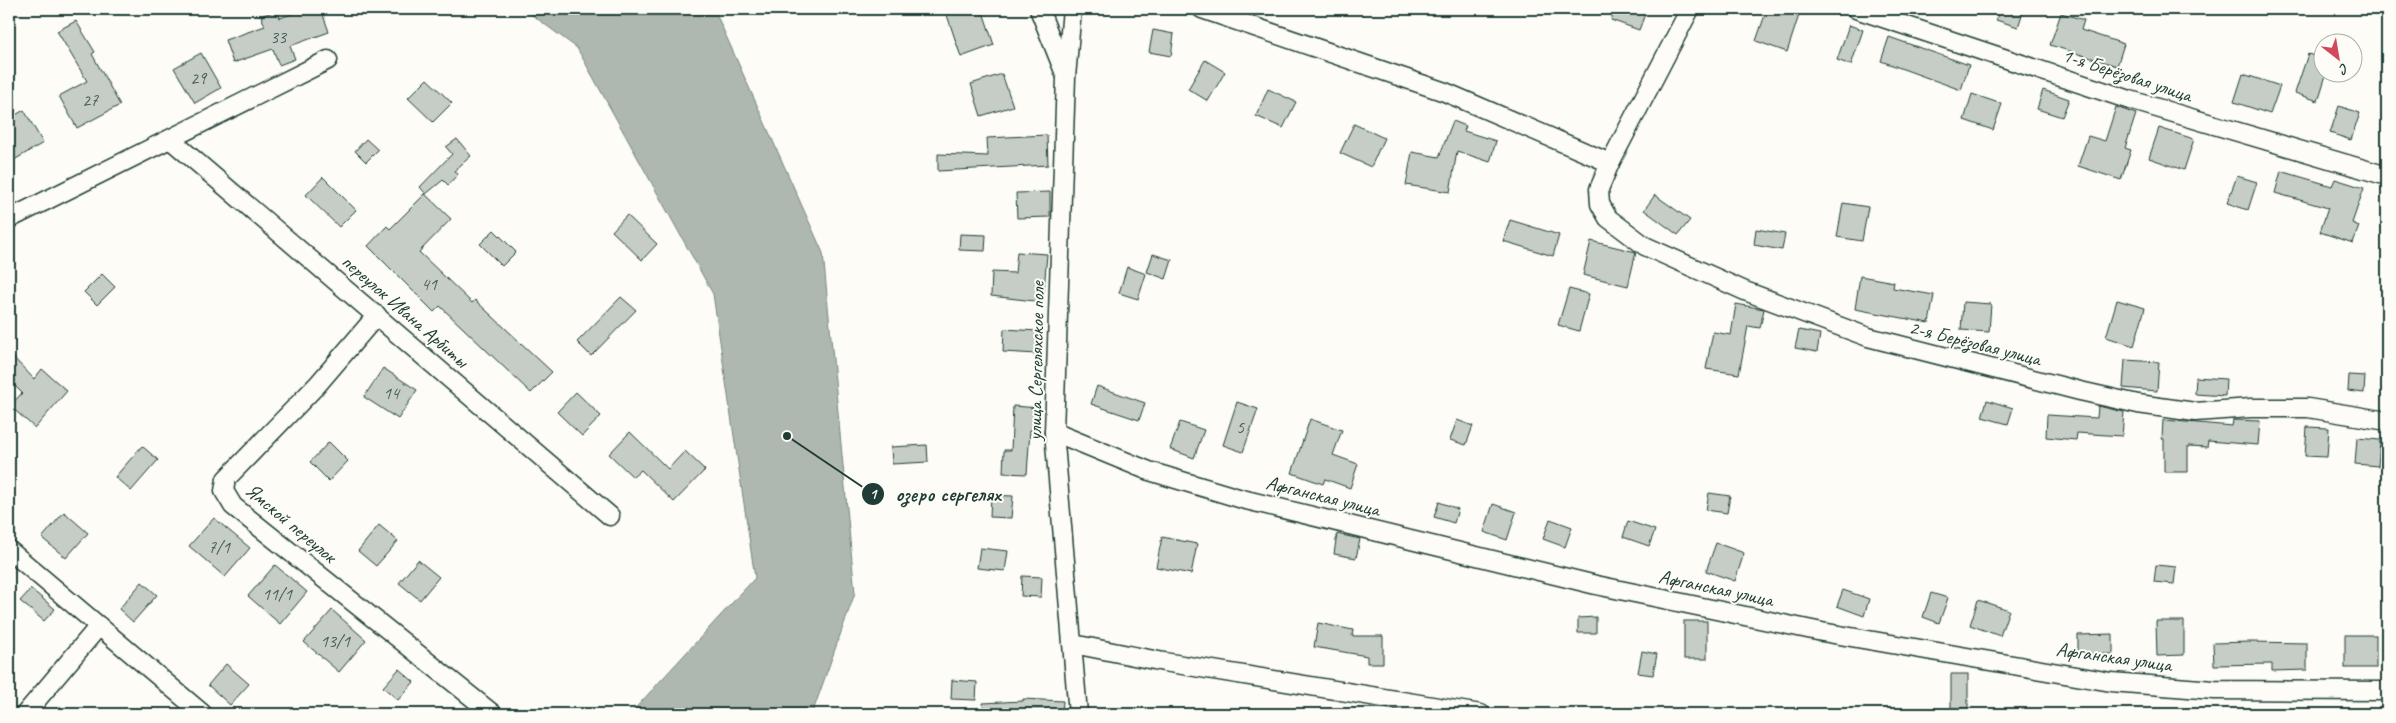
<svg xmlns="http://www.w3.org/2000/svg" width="2396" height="723" viewBox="0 0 2396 723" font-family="Caveat,sans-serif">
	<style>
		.water { fill: #aeb8b1; stroke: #75877f }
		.building { fill: #c6cdc7; stroke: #1f3d34 }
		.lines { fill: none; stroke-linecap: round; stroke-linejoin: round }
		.minor-casing { stroke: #1f3d34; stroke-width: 21 }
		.minor { stroke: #fdfcf7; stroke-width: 18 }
		.labels { text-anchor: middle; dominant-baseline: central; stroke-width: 4; stroke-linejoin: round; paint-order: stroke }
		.number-label { font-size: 18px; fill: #496159 }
		.street-label { font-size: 20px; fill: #1f3d34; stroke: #fdfcf7 }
		.leader { fill: none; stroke: #1f3d34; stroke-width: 2 }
		.callout-dot { fill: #1f3d34; stroke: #fdfcf7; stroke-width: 2 }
		.mark-label { font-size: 15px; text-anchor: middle; font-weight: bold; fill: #fff }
		.callout-label { font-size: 21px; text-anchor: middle; font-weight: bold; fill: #1f3d34; stroke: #fdfcf7; stroke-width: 4; stroke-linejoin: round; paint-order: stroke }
	</style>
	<rect width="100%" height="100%" fill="#fdfcf7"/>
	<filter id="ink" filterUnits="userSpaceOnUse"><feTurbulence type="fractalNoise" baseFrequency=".02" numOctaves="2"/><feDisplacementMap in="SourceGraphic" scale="10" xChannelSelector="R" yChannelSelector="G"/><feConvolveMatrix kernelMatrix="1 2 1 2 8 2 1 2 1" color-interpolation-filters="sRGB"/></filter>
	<g filter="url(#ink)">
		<!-- water -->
		<path class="water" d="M524 9H714L823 253 855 593 812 714H630L755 578 713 294 577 48Z"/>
		<!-- building -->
		<g class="building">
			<path d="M306 9H321L329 32 290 46 295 59 279 65 273 49 233 63 225 40 265 26 261 16 277 10 280 18Z"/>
			<path d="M945 9H976V14L983 12 994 45 961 57Z"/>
			<path d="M1615 9H1632L1645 14 1639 30 1611 20Z"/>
			<path d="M1767 9H1801L1787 52 1756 41Z"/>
			<path d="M2000 9H2024L2018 27 1996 20Z"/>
			<path d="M2061 13 2084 20 2081 30 2124 44 2117 66 2050 45Z"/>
			<path d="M76 21 95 52 92 54 120 105 77 128 59 96 87 81 57 31Z"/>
			<path d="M1849 25 1863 30 1851 65 1837 60Z"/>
			<path d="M1153 30 1174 34 1171 56 1149 52Z"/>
			<path d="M1889 37 1969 65 1961 90 1881 61Z"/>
			<path d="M201 53 221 88 195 103 174 68Z"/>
			<path d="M2308 54 2324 59V72H2327L2318 101 2295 93Z"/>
			<path d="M1205 60 1225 72 1208 101 1188 89Z"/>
			<path d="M1002 74 1013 106 981 116 971 84Z"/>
			<path d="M2243 74 2280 86 2270 114 2234 102Z"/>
			<path d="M427 79 452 103 433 122 408 98Z"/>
			<path d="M1268 89 1296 102 1283 128 1256 116Z"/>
			<path d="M2043 90 2069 99 2062 117 2037 109Z"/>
			<path d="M1972 94 2002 104 1993 130 1964 120Z"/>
			<path d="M2339 106 2360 113 2351 140 2330 133Z"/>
			<path d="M2116 107 2136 114 2125 148 2131 150 2121 180 2078 166 2088 136 2105 141Z"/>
			<path d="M24 110 43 143 9 163V119Z"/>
			<path d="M1453 121 1466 126 1464 131 1496 141 1490 162 1457 151 1450 192 1406 185 1412 152 1439 157Z"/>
			<path d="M1354 124 1384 138 1371 167 1340 153Z"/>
			<path d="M2159 128 2194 139 2184 170 2149 158Z"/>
			<path d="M1047 135 1048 165 938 171V154L988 156 987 138Z"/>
			<path d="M366 139 378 150 366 162 355 151Z"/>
			<path d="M457 139 471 156 454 171 458 174 448 185 443 180 426 194 420 187 452 154 446 147Z"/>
			<path d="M2281 171 2332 186 2335 179 2364 188 2352 223 2359 226 2353 243 2320 232 2328 208 2275 193Z"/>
			<path d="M2237 176 2257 182 2248 210 2227 203Z"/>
			<path d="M323 177 356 210 339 227 306 195Z"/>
			<path d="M1050 192V217L1017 218 1016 193Z"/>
			<path d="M425 194 451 219 419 252 472 303 475 300 552 372 531 393 440 306 434 312 368 246 387 226 390 229Z"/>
			<path d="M1655 195 1690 220 1678 235 1644 210Z"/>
			<path d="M1843 203 1868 207 1862 241 1837 237Z"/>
			<path d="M627 215 657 244 642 260 612 231Z"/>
			<path d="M1510 220 1559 235 1553 256 1503 241Z"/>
			<path d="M1756 229 1785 234 1782 250 1754 245Z"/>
			<path d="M494 230 516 252 502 266 480 244Z"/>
			<path d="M960 234 986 235 985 251 959 250Z"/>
			<path d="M1591 241 1636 252 1628 286 1583 275Z"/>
			<path d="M1017 252 1047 254 1043 302 991 296 992 272 1015 273Z"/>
			<path d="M1153 254 1172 260 1166 279 1147 272Z"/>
			<path d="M1127 267 1146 274 1138 299 1119 293Z"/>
			<path d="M102 274 115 287 97 305 84 292Z"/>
			<path d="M1860 276 1894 282 1893 288 1934 295 1929 323 1855 309Z"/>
			<path d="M1569 289 1589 294 1579 331 1558 325Z"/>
			<path d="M621 297 636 310 591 356 577 342Z"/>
			<path d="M2117 300 2145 308 2134 346 2106 337Z"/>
			<path d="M1963 302 1991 304 1989 332 1961 330Z"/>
			<path d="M1736 304 1764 309 1760 328 1748 326 1739 374 1706 369 1713 332 1731 335Z"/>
			<path d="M1004 329 1038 331 1037 354 1003 352Z"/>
			<path d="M1799 330 1820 334 1817 352 1795 348Z"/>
			<path d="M9 353 34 379 42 369 67 391 35 428 10 406 22 393 9 380Z"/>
			<path d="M2125 360 2159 362 2157 391 2123 388Z"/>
			<path d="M383 368 417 390 398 419 364 397Z"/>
			<path d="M2349 375 2365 376 2364 393 2348 391Z"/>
			<path d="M2196 377 2226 379 2225 396 2195 394Z"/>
			<path d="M1097 386 1145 403 1139 420 1091 404Z"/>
			<path d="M576 392 601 416 582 436 557 412Z"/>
			<path d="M1987 400 2013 408 2008 424 1982 417Z"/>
			<path d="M1237 402 1258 409 1243 452 1223 445Z"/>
			<path d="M1013 406 1039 408 1037 431 1030 430 1027 474 1003 473 1004 450H1011Z"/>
			<path d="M2098 406 2124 412 2122 436 2077 433 2076 440 2046 437 2047 415 2097 418Z"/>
			<path d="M1310 419 1342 430 1333 455 1358 464 1350 488 1325 479 1323 484 1292 473Z"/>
			<path d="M1457 420 1473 426 1466 445 1450 440Z"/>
			<path d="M2163 420 2232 426 2233 420 2260 421 2258 445 2208 441 2207 447 2188 446V472H2164V439H2162Z"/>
			<path d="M1180 422 1204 430 1194 458 1170 449Z"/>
			<path d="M2307 427 2329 428 2327 457 2305 456Z"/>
			<path d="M630 432 668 469 685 451 705 470 674 502 641 470 633 477 609 454Z"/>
			<path d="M2357 438 2380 440 2378 466 2355 464Z"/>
			<path d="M329 442 348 461 329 481 310 462Z"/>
			<path d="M927 445 928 462 892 464 891 447Z"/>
			<path d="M142 446 158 460 131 491 115 477Z"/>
			<path d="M1709 493 1730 496 1727 513 1706 510Z"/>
			<path d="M991 495 1013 496 1011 518 990 517Z"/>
			<path d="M1439 502 1458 509 1454 523 1434 517Z"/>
			<path d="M1493 504 1516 512 1507 540 1484 532Z"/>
			<path d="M64 512 88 533 66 558 42 538Z"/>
			<path d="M214 518 250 548 225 577 189 546Z"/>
			<path d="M1550 519 1572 527 1565 547 1543 539Z"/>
			<path d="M1628 521 1655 530 1649 546 1623 537Z"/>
			<path d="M379 525 398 541 376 566 358 551Z"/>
			<path d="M1337 534 1360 539 1356 558 1334 554Z"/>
			<path d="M1162 537 1197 544 1191 574 1156 567Z"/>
			<path d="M1716 543 1744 553 1735 581 1706 571Z"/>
			<path d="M980 548 1008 551 1005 571 977 568Z"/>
			<path d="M418 560 439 577 420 600 399 583Z"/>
			<path d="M275 565 307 592 280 624 248 596Z"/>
			<path d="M2156 565 2176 567 2174 584 2154 582Z"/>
			<path d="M1022 576 1042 577 1041 597 1021 596Z"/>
			<path d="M142 582 157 595 133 622 119 609Z"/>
			<path d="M31 589 55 609 44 621 20 601Z"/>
			<path d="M1843 590 1869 599 1864 616 1837 606Z"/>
			<path d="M1931 593 1948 598 1939 623 1923 617Z"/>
			<path d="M1978 600 2009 610 2000 636 1970 625Z"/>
			<path d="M332 610 366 640 339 672 304 642Z"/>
			<path d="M1596 617V633H1578V618Z"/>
			<rect x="1684" y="621" width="23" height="38"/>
			<path d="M2156 621H2184V655L2157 656Z"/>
			<path d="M1318 623 1353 630 1352 636H1383V663H1367V656L1314 647Z"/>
			<path d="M2113 634V654H2078V635Z"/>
			<rect x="2345" y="635" width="31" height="33"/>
			<path d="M2250 642 2307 643V670L2272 671V664L2214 665 2213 643Z"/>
			<path d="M1642 651 1657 654 1653 675 1638 673Z"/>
			<path d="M226 664 249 684 230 705 208 685Z"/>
			<path d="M399 669 414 682 398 700 383 687Z"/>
			<rect x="1951" y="674" width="17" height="34"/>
			<path d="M952 680 977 682 976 700 951 699Z"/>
			<path d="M1023 699 1063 701 1062 714H984L983 703 1023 701Z"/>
		</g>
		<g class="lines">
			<!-- minor casing -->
			<g class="minor-casing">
				<g id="minor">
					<path d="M1039 9 1065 74"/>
					<path d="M1072 9 1066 77 1054 432 1078 714"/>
					<path d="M1202 9 1445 92 1610 163"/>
					<path d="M1690 9 1610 163 1599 189 1600 204 1608 218 1645 246 1745 291 1868 337 2080 391 2138 404 2195 412 2251 408H2308L2387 421"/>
					<path d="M1856 9 2130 100 2387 176"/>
					<path d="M171 140 610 516"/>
					<path d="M9 219 328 60"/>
					<path d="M377 315 318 384 226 479 224 491 233 506 493 714"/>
					<path d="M1054 432 1149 471 1242 499 1596 585 1822 632 2111 682 2214 690 2387 691"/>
					<path d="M9 550 203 714"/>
					<path d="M1073 644 1164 662 1481 714"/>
					<path d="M25 714 99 626"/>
				</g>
			</g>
			<!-- minor -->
			<use href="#minor" class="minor"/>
		</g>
	</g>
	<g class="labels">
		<!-- number labels -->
		<g class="number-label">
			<text x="278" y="37">33</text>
			<text x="198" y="78">29</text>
			<text x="90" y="100">27</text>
			<text x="429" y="284">41</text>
			<text x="391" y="393">14</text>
			<text x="1240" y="427">5</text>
			<text x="219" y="547">7/1</text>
			<text x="277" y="594">11/1</text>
			<text x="335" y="641">13/1</text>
		</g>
		<!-- street labels -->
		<g class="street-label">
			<text transform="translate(2127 75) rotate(18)">1-я Берёзовая улица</text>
			<text transform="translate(405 311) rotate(41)">переулок Ивана Арбиты</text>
			<text transform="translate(1975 343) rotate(14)">2-я Берёзовая улица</text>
			<text transform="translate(1036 361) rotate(-89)">улица Сергеляхское поле</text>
			<text transform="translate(1323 496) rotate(14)">Афганская улица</text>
			<text transform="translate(291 523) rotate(40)">Ямской переулок</text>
			<text transform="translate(1716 588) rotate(12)">Афганская улица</text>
			<text transform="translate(2114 657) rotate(8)">Афганская улица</text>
		</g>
	</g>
	<!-- callouts -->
	<path class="leader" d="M787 436L873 494"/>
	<g class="callout-dot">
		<circle cx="787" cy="436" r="5"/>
		<circle cx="873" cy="494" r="12"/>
	</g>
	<g class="mark-label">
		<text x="873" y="499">1</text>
	</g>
	<g class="callout-label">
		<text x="948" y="501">озеро сергелях</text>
	</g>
	<!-- margin -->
	<rect width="2396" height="723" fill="none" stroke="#fdfcf7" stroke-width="30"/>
	<rect x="15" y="15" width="2366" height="693" fill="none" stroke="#1f3d34" stroke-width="2" filter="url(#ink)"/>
	<!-- north arrow -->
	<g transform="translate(2338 58) rotate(149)"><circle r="24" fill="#fdfcf7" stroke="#a4b0a9"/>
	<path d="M0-4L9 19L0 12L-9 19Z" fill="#d1495b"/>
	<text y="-8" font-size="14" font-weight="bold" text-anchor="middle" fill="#1f3d34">С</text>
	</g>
</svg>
